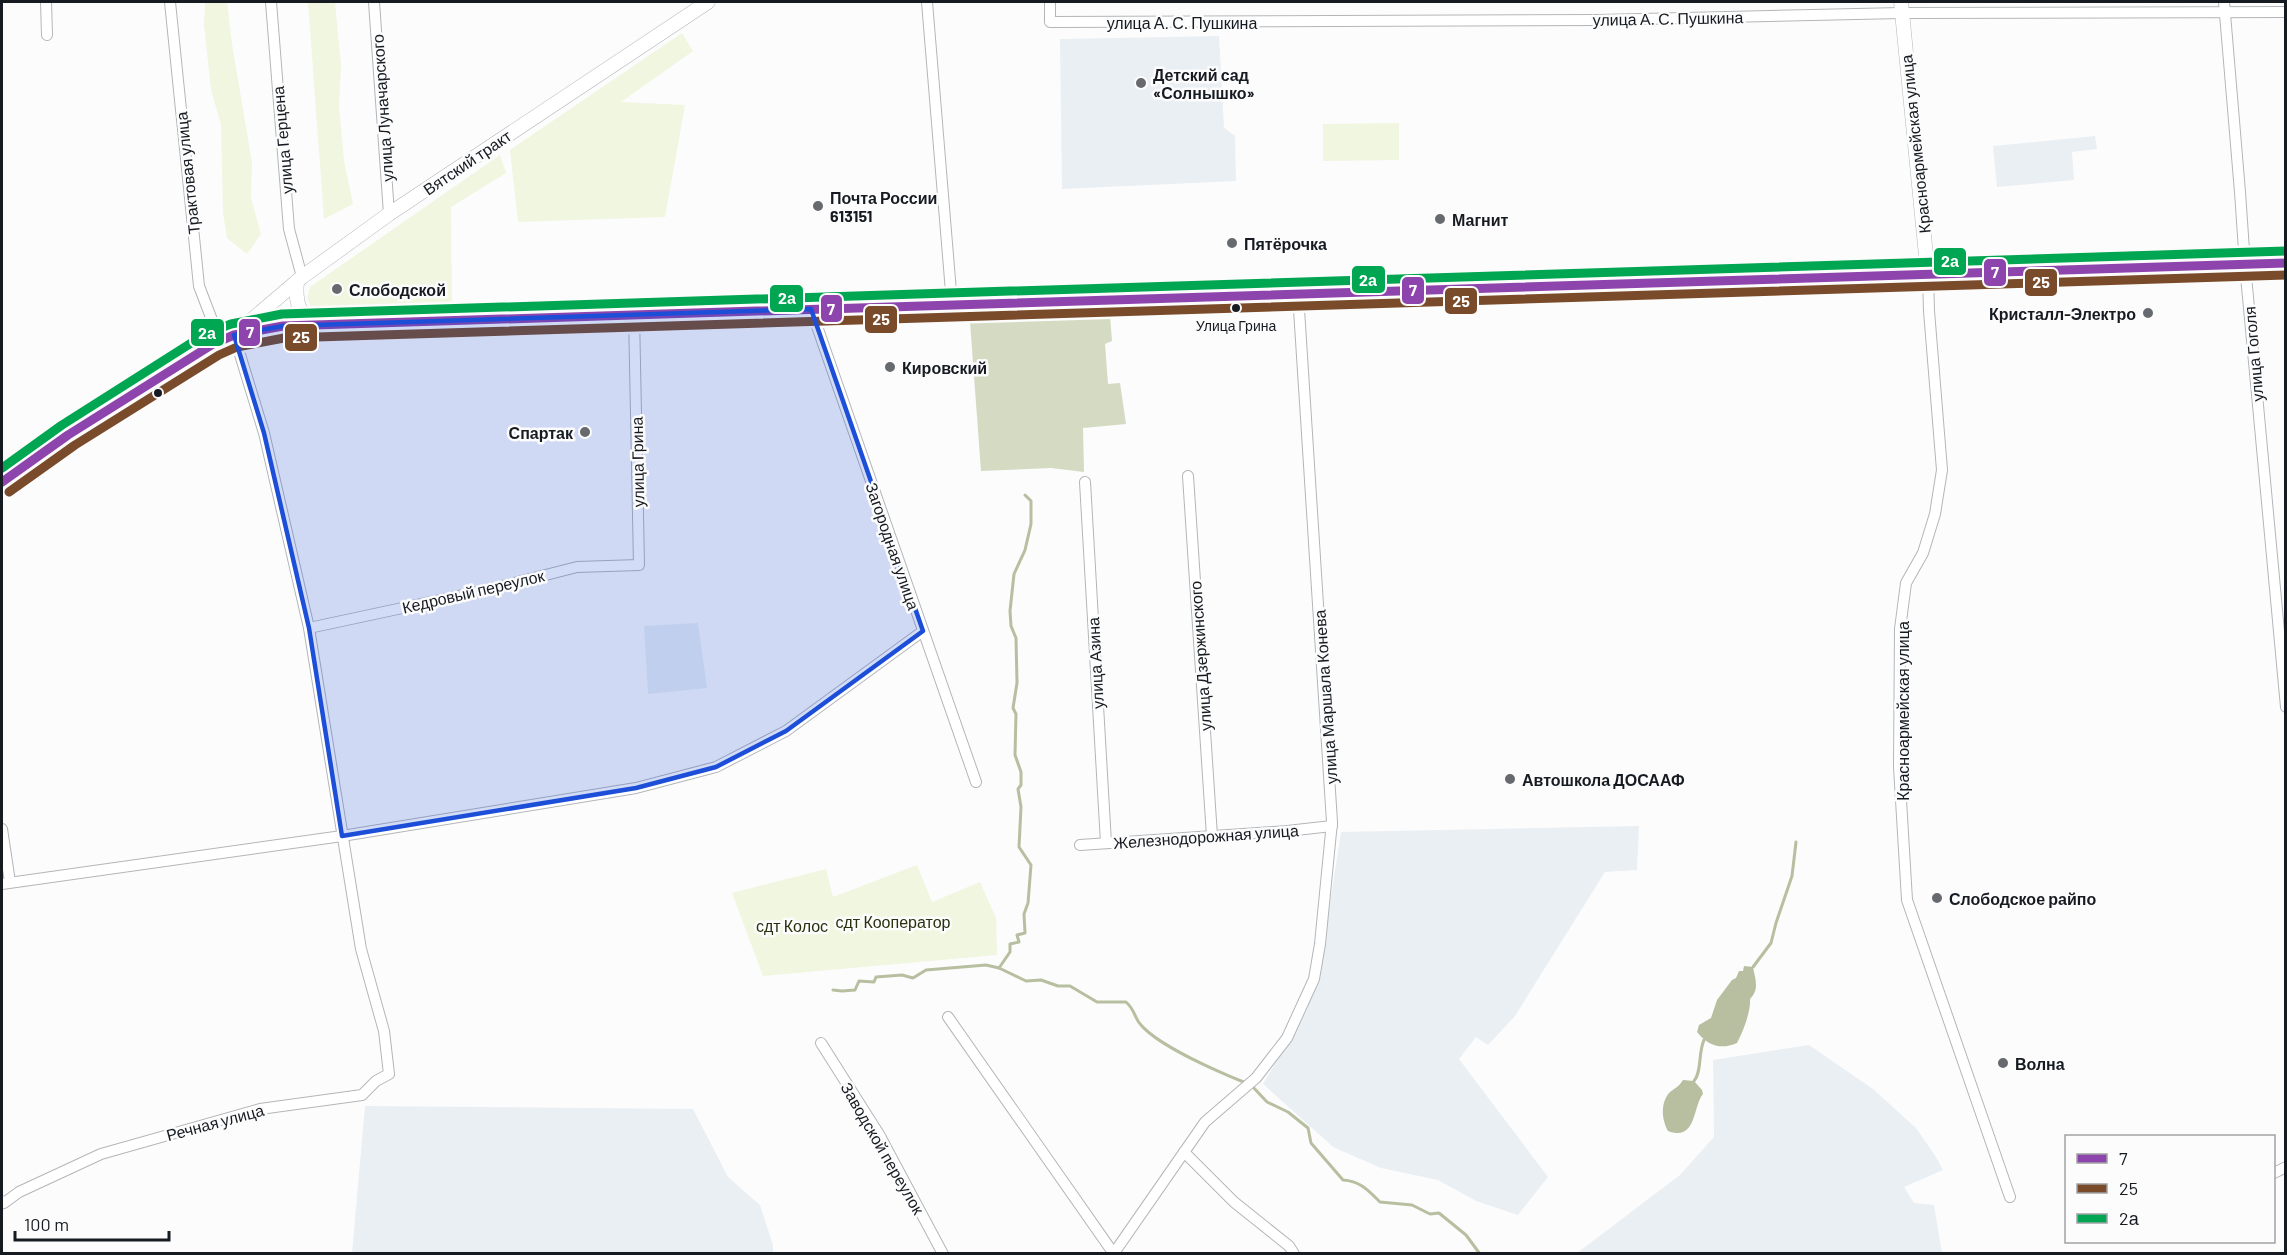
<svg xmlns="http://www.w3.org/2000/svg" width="2287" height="1255" viewBox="0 0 2287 1255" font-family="Barlow,sans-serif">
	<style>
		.built { fill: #eaeff4 }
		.green { fill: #f0f6e0 }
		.forest { fill: #d4dbc2 }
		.water { fill: #b7bfa0 }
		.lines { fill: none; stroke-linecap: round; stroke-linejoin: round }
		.stream { stroke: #b7bfa0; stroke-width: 3 }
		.minor-casing { stroke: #b3b6b8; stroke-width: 12 }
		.major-casing { stroke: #b3b6b8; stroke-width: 15 }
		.highway-casing { stroke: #b3b6b8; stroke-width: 18 }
		.minor { stroke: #fff; stroke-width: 10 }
		.major { stroke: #fff; stroke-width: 14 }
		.highway { stroke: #fff; stroke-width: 16 }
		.bus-1-casing { stroke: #fcfcfc; stroke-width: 14 }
		.bus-2-casing { stroke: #fcfcfc; stroke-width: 14 }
		.bus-3-casing { stroke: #fcfcfc; stroke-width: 14 }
		.bus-1 { stroke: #8e44ad; stroke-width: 9 }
		.bus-2 { stroke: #7a4b2a; stroke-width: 9 }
		.bus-3 { stroke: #00a651; stroke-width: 9 }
		.marked { fill: #1d4ed8; fill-opacity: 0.2; stroke: #1d4ed8; stroke-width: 4.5; stroke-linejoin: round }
		.poi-dot { fill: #666a6e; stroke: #fcfcfc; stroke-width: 2 }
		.bus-dot { fill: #161b22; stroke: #fcfcfc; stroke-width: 2 }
		.labels { text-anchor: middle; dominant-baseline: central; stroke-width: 5; stroke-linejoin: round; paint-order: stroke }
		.bus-label { font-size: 14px; fill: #161b22; stroke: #fcfcfc }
		.street-label { font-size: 16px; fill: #161b22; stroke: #fcfcfc }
		.poi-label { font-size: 16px; font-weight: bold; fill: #161b22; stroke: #fcfcfc; text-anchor: start }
		.park-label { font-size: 16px; fill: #29310d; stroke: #fcfcfc }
		.line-badge { stroke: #fcfcfc; stroke-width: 2 }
		.badge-label { font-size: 16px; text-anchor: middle; font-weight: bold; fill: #fff }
	</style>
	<rect width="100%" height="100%" fill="#fcfcfc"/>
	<!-- built -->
	<g class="built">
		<path d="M1219 36 1224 128 1235 136 1236 181 1062 189 1060 39Z"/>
		<path d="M2095 136 2097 149 2072 152 2074 180 1997 187 1993 146Z"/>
		<path d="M698 623 707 688 648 694 644 626Z"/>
		<path d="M1639 826 1637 870 1605 872 1515 1016 1488 1045 1476 1037 1459 1059 1548 1177 1518 1215 1476 1201 1438 1180 1381 1168 1333 1147 1263 1084 1307 1010 1319 974 1341 832Z"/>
		<path d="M1809 1045 1873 1089 1916 1128 1936 1157 1943 1170 1904 1187 1914 1203 1934 1205 1942 1253H1577L1680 1175 1714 1137 1713 1060Z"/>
		<path d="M365 1106 693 1109 728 1177 760 1205 773 1245V1253H352Z"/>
	</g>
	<!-- green -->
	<g class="green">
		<path d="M205 2H227L232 44 252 163 251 198 261 234 247 254 227 238 223 213 221 125 211 90 204 24Z"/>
		<path d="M308 2H335L341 65 339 106 344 161 353 204 324 219Z"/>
		<path d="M682 33 693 51 621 102 685 105 665 217 518 222 510 150Z"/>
		<path d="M1399 123V160L1323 161V124Z"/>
		<path d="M500 155 506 173 451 207 452 311 327 315 312 309 307 299 310 287Z"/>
		<path d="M917 865 932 902 980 882 996 918 997 955 763 976 732 893 826 869 833 897Z"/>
	</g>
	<!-- forest -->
	<path class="forest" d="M1110 315 1112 341 1105 344 1108 384 1120 383 1126 424 1083 428 1084 472 1051 468 981 471 970 322Z"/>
	<!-- water -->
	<g class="water">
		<path d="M1744 966 1753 967C1755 979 1760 989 1750 999 1751 1011 1743 1032 1737 1043 1721 1050 1708 1046 1697 1032L1699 1025 1711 1018 1717 1000 1732 980 1736 978 1739 971H1743Z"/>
		<path d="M1683 1080 1694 1081 1702 1090 1703 1094C1693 1105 1697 1142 1668 1131 1662 1120 1660 1104 1669 1093 1674 1088 1677 1089 1683 1080Z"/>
	</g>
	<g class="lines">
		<!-- stream -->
		<g class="stream">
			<path d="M1753 967 1771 943 1776 923 1792 876 1796 842"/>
			<path d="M999 968 1010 952V944L1019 942 1017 935 1025 933 1024 914 1028 903 1031 865 1019 847 1021 807 1018 789 1021 785V772L1015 755 1016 714 1013 708 1017 683 1016 638 1011 626 1010 611 1014 574 1025 550 1031 524V501L1025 495"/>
			<path d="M833 990 842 991 855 990 859 981 874 982 876 977 902 975 913 978 926 970 986 965 999 968 1026 981 1041 980 1058 986H1070L1097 1002H1126C1136 1011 1134 1018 1141 1025 1159 1046 1219 1072 1246 1083"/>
			<path d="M1694 1081C1702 1072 1698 1053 1704 1040"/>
			<path d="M1252 1086 1267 1102 1288 1112 1308 1128 1311 1143 1343 1180C1360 1181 1368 1190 1380 1202L1412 1205 1430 1214 1439 1213 1466 1235 1480 1254"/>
		</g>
		<!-- minor casing -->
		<g class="minor-casing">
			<g id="minor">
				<path d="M46 2 47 35"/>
				<path d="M170 2 199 286 220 341"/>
				<path d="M271 2 289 229 302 277"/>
				<path d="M374 2 389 214"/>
				<path d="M927 2 952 304"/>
				<path d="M1050 2V22L1598 20 1901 13 2286 12"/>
				<path d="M2224 2 2240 192 2245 265 2286 707"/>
				<path d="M1928 276 1929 311 1942 470 1935 514 1923 553 1906 583 1900 629 1899 767 1907 900 2010 1197"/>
				<path d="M811 309 976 782"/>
				<path d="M1188 476 1212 836"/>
				<path d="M1085 482 1106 843"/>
				<path d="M309 628 491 589 577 567 639 565 634 314"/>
				<path d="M2 829 10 882"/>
				<path d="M1080 845 1287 831 1332 826"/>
				<path d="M2 884 342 836 636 788 716 767 786 731 923 631"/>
				<path d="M948 1017 1114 1254"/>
				<path d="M821 1043 880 1136 943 1254"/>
				<path d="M1184 1152 1234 1202 1289 1246 1294 1254"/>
				<path d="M2274 1173 2286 1167"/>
				<path d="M2 1201 4 1203 19 1192 101 1154 260 1109 362 1095 376 1081 389 1074 384 1031 361 949 309 628 264 433 234 335"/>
				<path d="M1114 1253 1205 1122 1256 1078 1287 1038 1314 979 1320 944 1332 822 1298 294"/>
			</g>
		</g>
		<!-- major casing -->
		<g class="major-casing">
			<g id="major">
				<path d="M1901 2 1928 276"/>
				<path d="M297 281C295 300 298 315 315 325"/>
				<path d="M234 335 302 277 389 214 708 2"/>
			</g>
		</g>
		<!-- highway casing -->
		<g class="highway-casing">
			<path id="highway" d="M2 482 68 435 213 344 234 335 283 326 2286 263"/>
		</g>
		<!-- minor -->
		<use href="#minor" class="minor"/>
		<!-- major -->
		<use href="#major" class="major"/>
		<!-- highway -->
		<use href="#highway" class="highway"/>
		<!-- bus-1 casing -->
		<g class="bus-1-casing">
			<path id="bus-1" d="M2 482 68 435 213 344 234 335 283 326 2286 263"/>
		</g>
		<!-- bus-2 casing -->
		<g class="bus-2-casing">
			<path id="bus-2" d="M9 492 75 445 219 355 237 347 284 338 2286 275"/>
		</g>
		<!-- bus-3 casing -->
		<g class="bus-3-casing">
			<path id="bus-3" d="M2 468 62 425 207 333 231 324 282 314 2286 251"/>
		</g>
		<!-- bus-1 -->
		<use href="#bus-1" class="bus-1"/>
		<!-- bus-2 -->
		<use href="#bus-2" class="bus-2"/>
		<!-- bus-3 -->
		<use href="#bus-3" class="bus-3"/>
	</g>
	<!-- marked area -->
	<path class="marked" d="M811 309 923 631 786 731 716 767 636 788 342 836 309 628 264 433 234 335 283 326Z"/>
	<!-- markers -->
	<g class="poi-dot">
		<circle cx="1141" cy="83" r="6"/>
		<circle cx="818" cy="206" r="6"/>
		<circle cx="1440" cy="219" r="6"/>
		<circle cx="1232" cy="243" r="6"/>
		<circle cx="337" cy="289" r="6"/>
		<circle cx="2148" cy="313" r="6"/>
		<circle cx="890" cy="367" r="6"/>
		<circle cx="585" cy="432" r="6"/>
		<circle cx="1510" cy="779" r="6"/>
		<circle cx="1937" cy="898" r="6"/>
		<circle cx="2003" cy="1063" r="6"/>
	</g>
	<g class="bus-dot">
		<circle cx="1236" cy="308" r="5"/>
		<circle cx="158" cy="393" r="5"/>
	</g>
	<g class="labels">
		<!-- bus labels -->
		<g class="bus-label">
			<text x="1236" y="325">Улица Грина</text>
		</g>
		<!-- street labels -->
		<g class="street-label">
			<text transform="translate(1668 18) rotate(-1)">улица А. С. Пушкина</text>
			<text x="1182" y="22">улица А. С. Пушкина</text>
			<text transform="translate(382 108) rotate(-94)">улица Луначарского</text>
			<text transform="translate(282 140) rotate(-95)">улица Герцена</text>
			<text transform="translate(1915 144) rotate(-96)">Красноармейская улица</text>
			<text transform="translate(467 162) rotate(-34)">Вятский тракт</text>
			<text transform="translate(187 173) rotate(-96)">Трактовая улица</text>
			<text transform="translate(2253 354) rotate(-95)">улица Гоголя</text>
			<text transform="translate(637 462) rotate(-91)">улица Грина</text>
			<text transform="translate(893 546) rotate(71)">Загородная улица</text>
			<text transform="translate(473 591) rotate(-13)">Кедровый переулок</text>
			<text transform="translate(1200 656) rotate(-94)">улица Дзержинского</text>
			<text transform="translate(1095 663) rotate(-93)">улица Азина</text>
			<text transform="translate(1325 697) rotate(-94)">улица Маршала Конева</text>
			<text transform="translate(1902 711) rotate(-90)">Красноармейская улица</text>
			<text transform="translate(1206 836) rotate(-4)">Железнодорожная улица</text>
			<text transform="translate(215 1122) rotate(-15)">Речная улица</text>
			<text transform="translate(883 1148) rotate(60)">Заводской переулок</text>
		</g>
		<!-- poi labels -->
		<g class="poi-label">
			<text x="1153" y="74">Детский сад<tspan x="1153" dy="18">«Солнышко»</tspan></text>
			<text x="830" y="197">Почта России<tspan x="830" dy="18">613151</tspan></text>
			<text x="1452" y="219">Магнит</text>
			<text x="1244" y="243">Пятёрочка</text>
			<text x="349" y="289">Слободской</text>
			<text x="2136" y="313" text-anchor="end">Кристалл-Электро</text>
			<text x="902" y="367">Кировский</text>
			<text x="573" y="432" text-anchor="end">Спартак</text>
			<text x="1522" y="779">Автошкола ДОСААФ</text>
			<text x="1949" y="898">Слободское райпо</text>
			<text x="2015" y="1063">Волна</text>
		</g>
		<!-- park labels -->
		<g class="park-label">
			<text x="893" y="921">сдт Кооператор</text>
			<text x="792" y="925">сдт Колос</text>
		</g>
	</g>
	<g class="line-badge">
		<rect x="1933" y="247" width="34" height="29" rx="6" fill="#00a651"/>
		<rect x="1983" y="258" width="24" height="29" rx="6" fill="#8e44ad"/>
		<rect x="1351" y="265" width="35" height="29" rx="6" fill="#00a651"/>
		<rect x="2024" y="268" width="34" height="29" rx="6" fill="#7a4b2a"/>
		<rect x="1401" y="276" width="24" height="29" rx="6" fill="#8e44ad"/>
		<rect x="769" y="284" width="35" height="29" rx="6" fill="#00a651"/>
		<rect x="1444" y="287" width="34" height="28" rx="6" fill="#7a4b2a"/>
		<rect x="820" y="294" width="23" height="29" rx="6" fill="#8e44ad"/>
		<rect x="864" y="305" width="34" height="29" rx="6" fill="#7a4b2a"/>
		<rect x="238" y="318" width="23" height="29" rx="6" fill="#8e44ad"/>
		<rect x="190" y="318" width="35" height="29" rx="6" fill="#00a651"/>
		<rect x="284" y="323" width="34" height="29" rx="6" fill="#7a4b2a"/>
	</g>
	<g class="badge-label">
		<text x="1950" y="267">2а</text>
		<text x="1995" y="278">7</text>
		<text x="1368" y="286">2а</text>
		<text x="2041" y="288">25</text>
		<text x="1413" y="296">7</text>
		<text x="787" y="304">2а</text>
		<text x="1461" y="307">25</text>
		<text x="831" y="315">7</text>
		<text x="881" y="325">25</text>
		<text x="250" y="338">7</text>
		<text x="207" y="339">2а</text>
		<text x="301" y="343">25</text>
	</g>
	<!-- border -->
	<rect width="2287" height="1255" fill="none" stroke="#161b22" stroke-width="6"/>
	<!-- legend -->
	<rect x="2065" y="1135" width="210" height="108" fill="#fcfcfc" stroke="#a0a2a5" stroke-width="1.5"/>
	<rect x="2077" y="1154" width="30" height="9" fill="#8e44ad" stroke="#a0a2a5" stroke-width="1.5"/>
	<text x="2119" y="1165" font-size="18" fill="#161b22">7</text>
	<rect x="2077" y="1184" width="30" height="9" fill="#7a4b2a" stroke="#a0a2a5" stroke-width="1.5"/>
	<text x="2119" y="1195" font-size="18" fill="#161b22">25</text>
	<rect x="2077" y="1214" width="30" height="9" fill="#00a651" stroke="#a0a2a5" stroke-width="1.5"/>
	<text x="2119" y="1225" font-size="18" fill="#161b22">2а</text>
	<!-- scale -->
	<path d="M15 1231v9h154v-9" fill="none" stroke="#161b22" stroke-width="3"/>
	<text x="24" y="1231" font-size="18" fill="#161b22" stroke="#fcfcfc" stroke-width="4.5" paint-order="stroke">100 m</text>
</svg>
